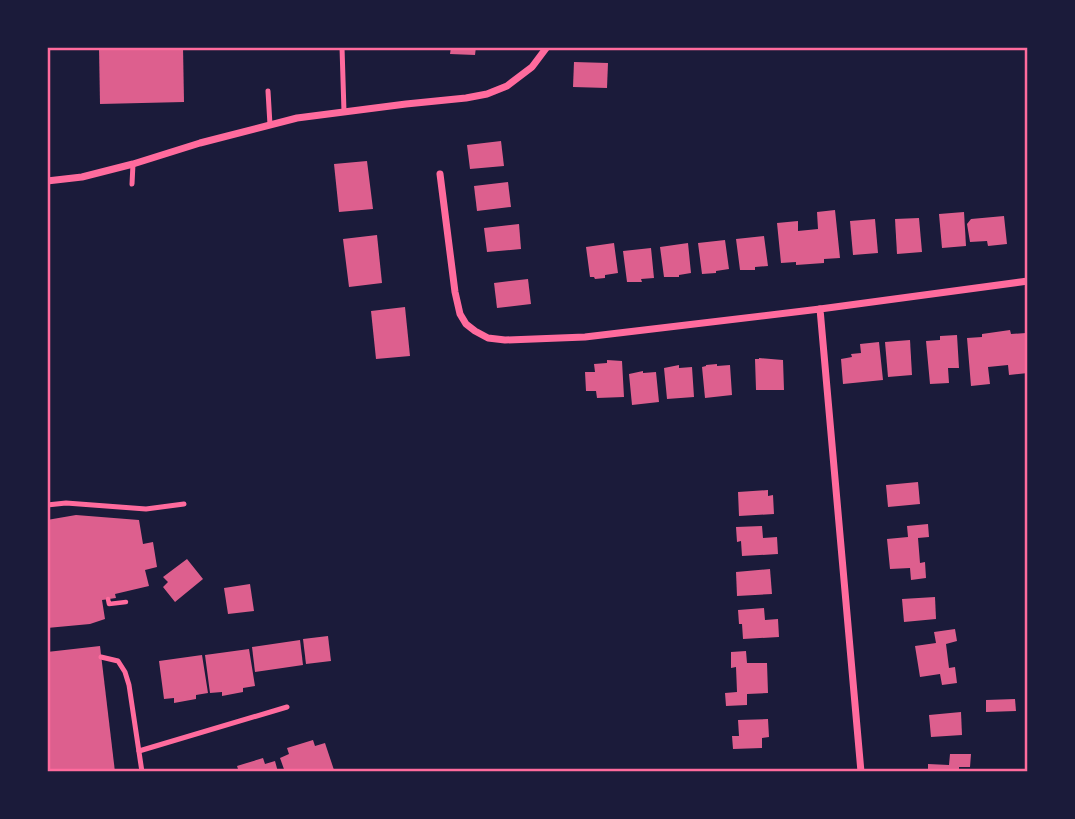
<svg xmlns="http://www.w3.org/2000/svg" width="1075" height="819" viewBox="0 0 1075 819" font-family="'Work Sans',sans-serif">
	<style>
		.building { fill: #dd5f8e }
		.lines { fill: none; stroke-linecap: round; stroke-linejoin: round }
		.path { stroke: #ff6b9d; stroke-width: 4.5 }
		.service { stroke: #ff6b9d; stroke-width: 5 }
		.minor { stroke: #ff6b9d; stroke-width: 7 }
		.neatline { fill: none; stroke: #ff6b9d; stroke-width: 2.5 }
	</style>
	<rect width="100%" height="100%" fill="#1b1b3a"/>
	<!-- building -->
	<g class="building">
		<path d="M99 47H183L184 102 100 104Z"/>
		<path d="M451 47H476L475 55 450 54Z"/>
		<path d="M574 62 608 63 607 88 573 87Z"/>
		<path d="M501 141 504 166 470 169 467 145Z"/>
		<path d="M367 161 373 209 339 212 334 164Z"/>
		<path d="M508 182 511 207 477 211 474 186Z"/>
		<path d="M835 210 840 258 824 259V263L796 265V262L781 263 777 223 798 221V231L818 229 817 212Z"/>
		<path d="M964 212 966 246 942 248 939 214Z"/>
		<path d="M1004 216 1007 244 988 246 987 241 970 242 967 224 971 219Z"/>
		<path d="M919 218 922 252 897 254 895 219Z"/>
		<path d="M875 219 878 253 853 255 850 221Z"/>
		<path d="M519 224 521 249 487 252 484 228Z"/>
		<path d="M377 235 382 283 349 287 343 239Z"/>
		<path d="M764 236 768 266 755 267V270H740L736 239Z"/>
		<path d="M725 240 729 269 716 271V273L702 274 698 243Z"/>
		<path d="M614 243 618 273 605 275V278L595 279 594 277H590L586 247Z"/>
		<path d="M688 243 691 273 679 275V277H664L660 247Z"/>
		<path d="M651 248 654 278 641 279 642 282H627L623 251Z"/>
		<path d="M528 279 531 304 497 308 494 283Z"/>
		<path d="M405 307 410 356 376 359 371 311Z"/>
		<path d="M1010 330 1011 334 1026 333 1028 373 1009 375 1008 365 988 367 990 384 971 386 967 338 982 337V334Z"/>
		<path d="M957 335 959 368H948L949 383 930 384 926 341 940 340V336Z"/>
		<path d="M910 340 912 375 888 377 885 342Z"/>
		<path d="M879 342 883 380 843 384 841 359 852 357 851 354 861 353 860 344Z"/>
		<path d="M759 358 783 360 784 390H756L755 359H759Z"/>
		<path d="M607 360 622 361 624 397 597 398 596 391H586L585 372H595L594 364 607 363Z"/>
		<path d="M717 364V366L730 365 732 395 705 398 702 367 706 366V365Z"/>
		<path d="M679 365V368L692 367 694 397 667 399 664 368Z"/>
		<path d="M643 371V373L656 372 659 402 632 405 629 374Z"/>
		<path d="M918 482 920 504 888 507 886 485Z"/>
		<path d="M768 490V496L773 495 774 514 739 516 738 492Z"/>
		<path d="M76 515 139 520 143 544 153 542 157 567 145 570 149 586 115 594 116 598 102 600 105 619 90 624 47 628V520Z"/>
		<path d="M928 524 929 537 918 538 920 563 925 562 926 578 911 580 910 568 890 569 887 539 908 537 907 526Z"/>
		<path d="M762 526 763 538 777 537 778 554 742 556 741 541 737 542 736 527Z"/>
		<path d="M187 559 203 579 175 602 163 587 168 582 163 577Z"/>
		<path d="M770 569 772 594 737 596 736 572Z"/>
		<path d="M250 584 254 611 228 614 224 588Z"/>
		<path d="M935 597 936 619 904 622 902 599Z"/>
		<path d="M764 608 765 620 778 619 779 637 743 639 742 624H739L738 610Z"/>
		<path d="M955 629 957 641 946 644 949 668 955 667 957 683 942 685 940 674 920 677 915 646 936 643 934 632Z"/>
		<path d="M328 636 331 661 306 664 303 639Z"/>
		<path d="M300 640 303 665 255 672 252 647Z"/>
		<path d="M100 646 115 772H47V652Z"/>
		<path d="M249 649 255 686 243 688V692L222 696V692L210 693 205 655Z"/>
		<path d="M746 651 747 663H767L768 693 747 694V705L726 706 725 693 737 692 736 667 731 668V652Z"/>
		<path d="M202 655 208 693 196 695V699L174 703V698L164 699 159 661Z"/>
		<path d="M1015 699 1016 711 986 712V700Z"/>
		<path d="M961 712 962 735 931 737 929 715Z"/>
		<path d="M768 719 769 737 762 738V748L733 749 732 736H739L738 720Z"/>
		<path d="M313 740 315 746 325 743 334 770 327 772H285L280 758 289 754 287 748Z"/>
		<path d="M950 754H971L970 767H959V772H928V764L949 765Z"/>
		<path d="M263 758 265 764 275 761 278 772H239L237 766Z"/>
	</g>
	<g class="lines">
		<!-- path -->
		<path class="path" d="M108 599 109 604 126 602"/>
		<!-- service -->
		<g class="service">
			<path d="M342 47 344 112"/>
			<path d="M268 91 270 125"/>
			<path d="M132 184 133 164"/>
			<path d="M47 505 66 503 146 509 184 504"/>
			<path d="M101 657 118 661 125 672 129 685 142 772"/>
			<path d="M139 751 287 707"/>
		</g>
		<!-- minor -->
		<g class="minor">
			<path d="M440 174 455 292 460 314 466 324 475 331 488 338 505 340 585 337 820 309"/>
			<path d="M47 181 82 177 133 164 200 143 297 118 406 104 466 98 487 94 507 86 532 67 547 47"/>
			<path d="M861 772 820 309 1028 281"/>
		</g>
	</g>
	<!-- border -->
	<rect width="1075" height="819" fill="none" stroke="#1b1b3a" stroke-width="98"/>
	<rect x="49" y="49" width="977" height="721" class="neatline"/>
</svg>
